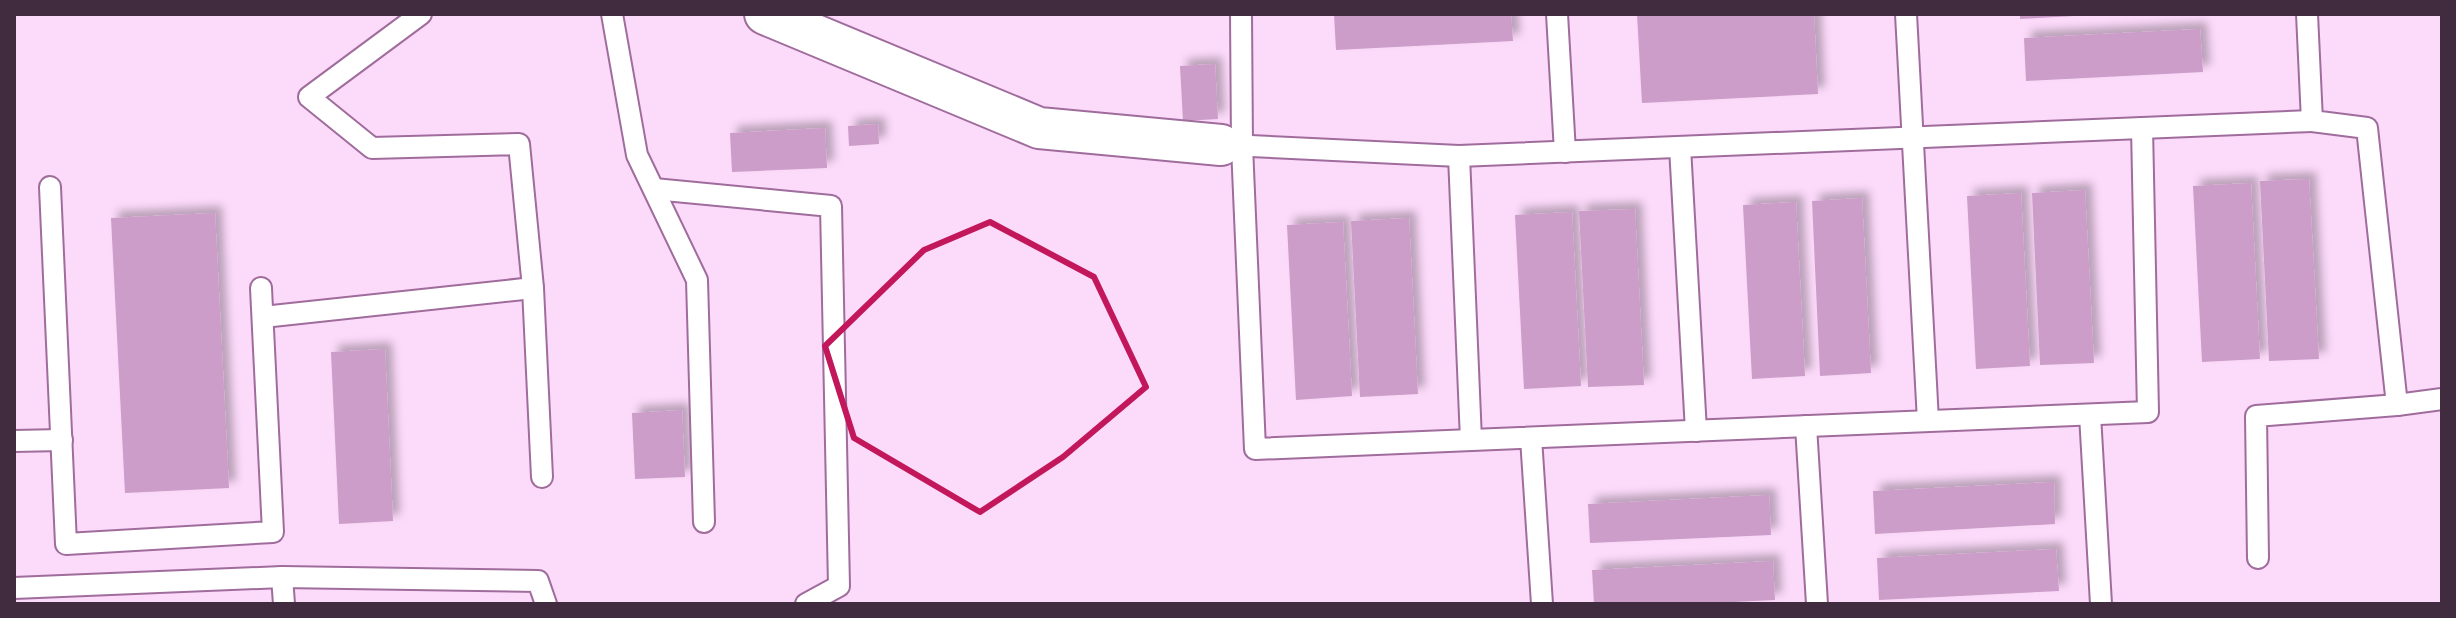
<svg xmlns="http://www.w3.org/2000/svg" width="2456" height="618" viewBox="0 0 2456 618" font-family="'Fira Sans Condensed',sans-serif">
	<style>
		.building { fill: #cb9dc8; filter: url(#shadow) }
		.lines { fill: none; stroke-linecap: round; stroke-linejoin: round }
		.lane-casing { stroke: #9f6c9c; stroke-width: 24 }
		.street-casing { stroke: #9f6c9c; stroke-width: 44 }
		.lane { stroke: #fff; stroke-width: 20 }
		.street { stroke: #fff; stroke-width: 40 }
		.marked { fill: none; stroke: #c2185b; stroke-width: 6; stroke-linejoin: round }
	</style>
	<defs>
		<filter id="shadow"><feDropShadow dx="7" dy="-7" stdDeviation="4" flood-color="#0004"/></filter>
	</defs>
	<rect width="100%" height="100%" fill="#fcdafa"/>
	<!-- building -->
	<g class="building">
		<path d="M1334 14H1511L1513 41 1336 50Z"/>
		<path d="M1637 14H1814L1818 94 1642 103Z"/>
		<path d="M2020 14H2074V16L2020 19Z"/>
		<path d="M2200 29 2203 72 2026 81 2024 38Z"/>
		<path d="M1215 64 1218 119 1183 121 1180 66Z"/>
		<path d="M878 124 879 144 849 146 848 126Z"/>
		<path d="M825 128 827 168 732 172 730 133Z"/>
		<path d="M2309 179 2319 359 2269 361 2260 181Z"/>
		<path d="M2251 183 2260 359 2202 362 2193 186Z"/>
		<path d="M2085 190 2094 363 2040 365 2032 193Z"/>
		<path d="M2021 193 2030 366 1976 369 1967 196Z"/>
		<path d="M1862 198 1871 373 1820 376 1812 201Z"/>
		<path d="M1796 202 1805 376 1752 379 1743 205Z"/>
		<path d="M1635 209 1644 385 1588 387 1579 211Z"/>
		<path d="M1572 212 1581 386 1524 389 1515 215Z"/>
		<path d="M215 213 229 488 125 493 111 218Z"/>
		<path d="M1409 218 1418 394 1360 397 1351 221Z"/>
		<path d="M1343 222 1352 396 1296 400 1287 225Z"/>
		<path d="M385 349 393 521 339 524 331 352Z"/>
		<path d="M682 410 685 477 635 479 632 413Z"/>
		<path d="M2054 482 2055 524 1875 534 1873 491Z"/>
		<path d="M1769 495 1771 535 1590 543 1588 504Z"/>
		<path d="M2056 549 2059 591 1879 600 1877 558Z"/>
		<path d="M1773 561 1775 600 1692 604H1594L1592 570Z"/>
	</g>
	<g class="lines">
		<!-- lane casing -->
		<g class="lane-casing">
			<g id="lane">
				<path d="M421 14 309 97 372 148 519 144 533 288 542 477"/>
				<path d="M612 14 637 155 697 280 704 522"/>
				<path d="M1241 14 1242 146 1255 449 2148 412 2142 128"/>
				<path d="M1557 14 1565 152"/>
				<path d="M1906 14 1928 421"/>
				<path d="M2307 14 2312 121 2367 128 2397 405"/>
				<path d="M1229 145 1459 156 2312 121"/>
				<path d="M1680 147 1696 431"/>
				<path d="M1459 156 1471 440"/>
				<path d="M50 187 66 544 273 532 261 288"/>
				<path d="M654 189 831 206 839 586 806 604"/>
				<path d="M263 317 533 288"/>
				<path d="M2090 415 2101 604"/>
				<path d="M1806 426 1817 604"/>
				<path d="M1531 438 1542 604"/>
				<path d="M14 441 62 440"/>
				<path d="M2258 558 2256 416 2397 405 2442 399"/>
				<path d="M282 577 284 604"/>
				<path d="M14 588 282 577 538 581 546 604"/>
			</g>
		</g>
		<!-- street casing -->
		<g class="street-casing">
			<path id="street" d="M765 14 1039 128 1221 145"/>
		</g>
		<!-- lane -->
		<use href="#lane" class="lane"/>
		<!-- street -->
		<use href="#street" class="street"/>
	</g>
	<!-- marked area -->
	<path class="marked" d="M990 222 1094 277 1146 387 1063 457 980 512 854 438 825 346 924 250Z"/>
	<!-- border -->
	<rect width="2456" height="618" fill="none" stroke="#412b3f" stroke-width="32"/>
</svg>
